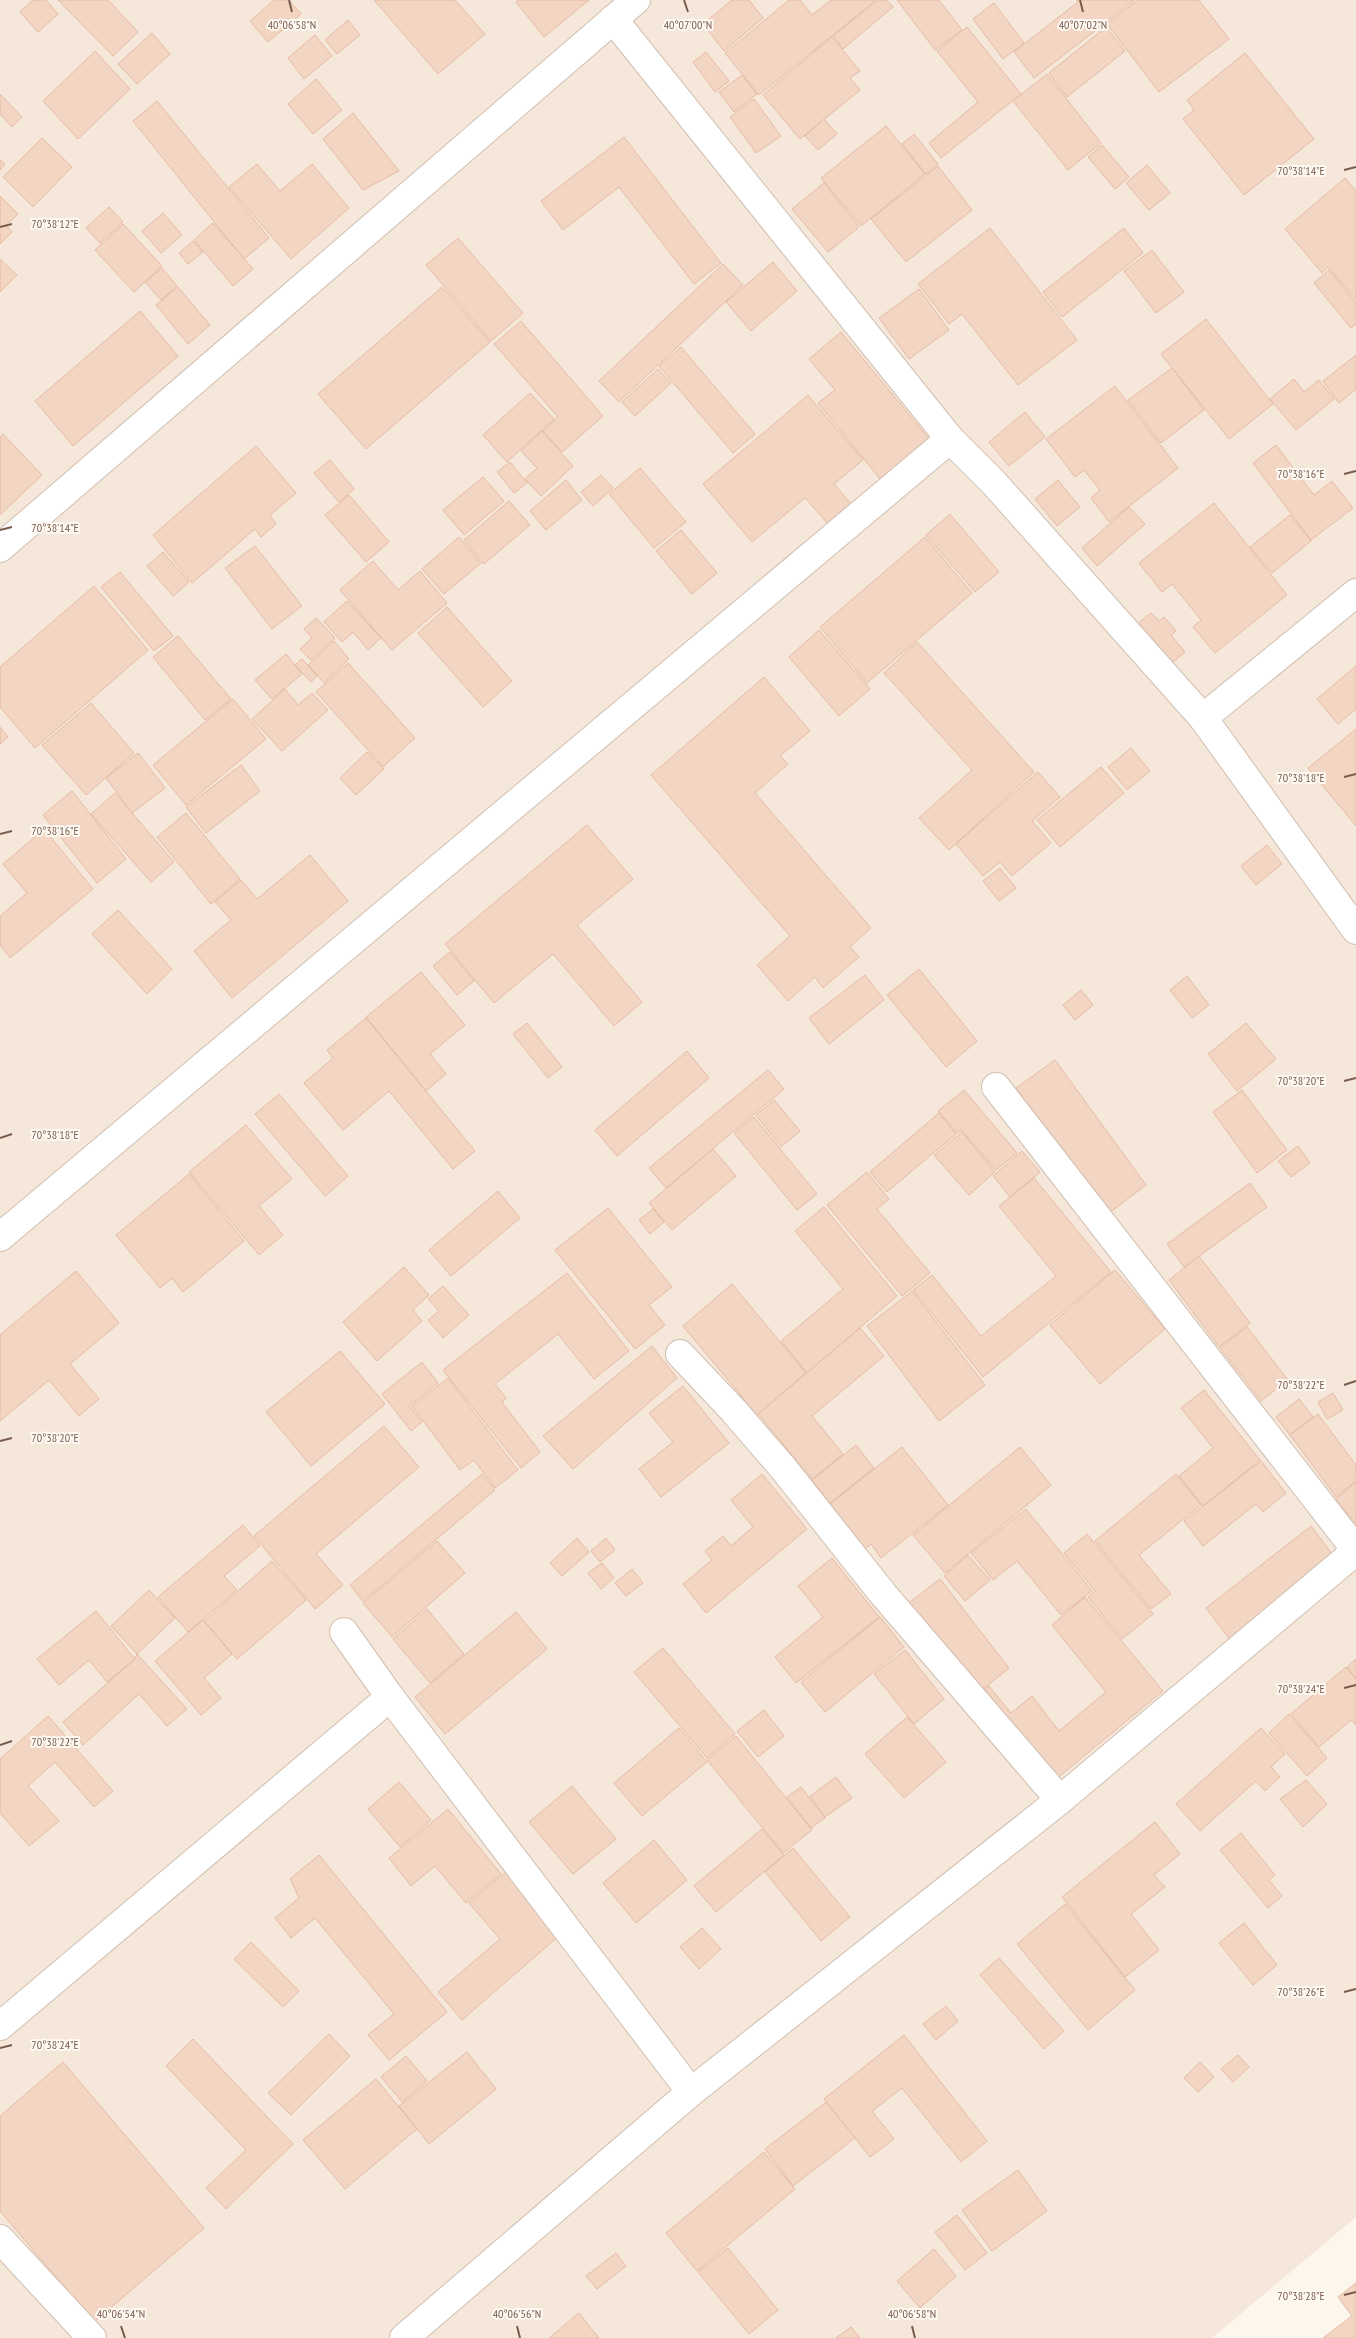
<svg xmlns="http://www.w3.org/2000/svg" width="1356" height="2338" viewBox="0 0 1356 2338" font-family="'PT Sans Narrow',sans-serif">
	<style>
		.residential { fill: #f5e8da }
		.building { fill: #f3d5c3; stroke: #e6bba3 }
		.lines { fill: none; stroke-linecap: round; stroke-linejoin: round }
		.street-casing { stroke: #d1beb0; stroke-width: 30 }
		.street { stroke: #fff; stroke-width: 28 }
		.ticks { fill: none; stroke: #7a5c4d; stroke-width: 2 }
		.ticks-label { font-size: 12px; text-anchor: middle; fill: #7a5c4d; stroke: #fffaf3; stroke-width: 4; stroke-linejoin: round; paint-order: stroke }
	</style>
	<rect width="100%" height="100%" fill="#fdf6ec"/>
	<!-- residential -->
	<path class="residential" d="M0 0H1356V2217L1212 2338H0Z"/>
	<!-- building -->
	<g class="building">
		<path d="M33 0H46L58 14 38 32 20 12Z"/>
		<path d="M58 0H108L138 32 113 56Z"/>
		<path d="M274 0H289L301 14 268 42 250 21Z"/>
		<path d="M374 0H455L485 34 438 74Z"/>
		<path d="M518 0H589L544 37 516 2Z"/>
		<path d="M732 0H749L763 18 724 51 703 24Z"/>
		<path d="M789 0H800L812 15 831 0H876L759 95 725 53Z"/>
		<path d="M878 0H887L893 7 843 49 833 36Z"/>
		<path d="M897 0H939L962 30 935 50Z"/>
		<path d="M1076 0H1135L1034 78 1014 52 1078 2Z"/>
		<path d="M1138 0H1199L1229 39 1159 92 1107 24Z"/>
		<path d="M994 3 1024 43 1003 59 973 19Z"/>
		<path d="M348 20 360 35 337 54 325 40Z"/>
		<path d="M967 27 1021 94 941 158 929 143 978 102 937 51Z"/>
		<path d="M1106 27 1125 51 1067 97 1049 73Z"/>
		<path d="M152 33 170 54 137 84 118 64Z"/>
		<path d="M315 35 332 56 304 79 288 58Z"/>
		<path d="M832 37 860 71 850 78 860 90 800 139 763 95Z"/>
		<path d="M95 51 130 89 78 139 43 101Z"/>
		<path d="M706 52 729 81 715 92 693 62Z"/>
		<path d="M1245 53 1314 139 1244 195 1183 119 1194 110 1187 100Z"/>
		<path d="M1047 74 1101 143 1068 170 1013 101Z"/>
		<path d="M742 75 757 94 734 112 719 92Z"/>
		<path d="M316 79 342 110 313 134 288 104Z"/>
		<path d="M0 94 22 117 12 127 0 114Z"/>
		<path d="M754 99 781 136 756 153 730 117Z"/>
		<path d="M157 101 269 238 244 259 133 121Z"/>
		<path d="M353 113 399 171 363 190 323 139Z"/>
		<path d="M824 119 837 134 818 150 805 136Z"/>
		<path d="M886 126 925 174 861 226 821 178Z"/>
		<path d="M914 134 938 164 926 174 902 144Z"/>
		<path d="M624 137 721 263 694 284 619 187 563 230 541 201Z"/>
		<path d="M42 138 72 167 33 207 3 177Z"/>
		<path d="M1102 145 1129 177 1115 189 1088 157Z"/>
		<path d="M0 160 5 164 0 170Z"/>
		<path d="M257 164 280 191 312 164 349 208 291 259 229 187Z"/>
		<path d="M1147 165 1170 193 1149 210 1126 183Z"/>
		<path d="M938 166 972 210 906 262 871 219Z"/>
		<path d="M1345 178 1356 191V300L1328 267 1322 273 1285 229Z"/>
		<path d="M824 183 859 227 828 252 792 209Z"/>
		<path d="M0 196 18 214 6 225 12 232 0 244Z"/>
		<path d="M109 207 123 222 100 243 86 228Z"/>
		<path d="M163 213 182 235 161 253 142 231Z"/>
		<path d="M213 223 253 269 233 286 194 240Z"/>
		<path d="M123 224 162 266 134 292 95 250Z"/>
		<path d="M990 228 1077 340 1018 385 962 314 949 324 918 284Z"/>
		<path d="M1124 228 1143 253 1062 317 1043 292Z"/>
		<path d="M458 238 523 313 491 341 426 265Z"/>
		<path d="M193 241 203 252 188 264 179 253Z"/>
		<path d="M1152 250 1184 292 1156 313 1124 271Z"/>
		<path d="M0 259 17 275 0 292Z"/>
		<path d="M773 262 797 291 751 331 726 302Z"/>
		<path d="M723 264 743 285 619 402 599 381Z"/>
		<path d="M162 268 177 286 161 300 145 282Z"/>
		<path d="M1329 270 1356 303V324L1351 328 1314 283Z"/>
		<path d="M178 287 210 325 188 344 156 305Z"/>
		<path d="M442 287 490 342 366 449 318 394Z"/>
		<path d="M919 289 949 330 909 359 879 318Z"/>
		<path d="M140 311 178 356 73 446 35 401Z"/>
		<path d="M1206 319 1273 404 1229 439 1161 354Z"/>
		<path d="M521 321 603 416 562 452 543 431 558 417 494 344Z"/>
		<path d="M841 332 930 440 881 480 818 403 835 390 809 359Z"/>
		<path d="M681 347 755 434 733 453 659 366Z"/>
		<path d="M1356 355V389L1339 403 1323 381Z"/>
		<path d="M1172 368 1204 410 1161 443 1128 400Z"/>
		<path d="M658 369 671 383 635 416 622 402Z"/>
		<path d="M1294 379 1304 392 1319 380 1334 399 1296 430 1270 399Z"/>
		<path d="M1115 386 1178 468 1109 522 1091 498 1100 490 1084 470 1075 477 1046 439Z"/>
		<path d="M530 393 554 419 507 462 483 435Z"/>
		<path d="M808 395 863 460 834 484 852 505 829 525 805 498 752 542 703 484Z"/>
		<path d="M1025 412 1045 437 1009 466 989 442Z"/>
		<path d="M542 431 573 466 541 496 525 479 537 468 521 451Z"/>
		<path d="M3 434 42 475 0 515V437Z"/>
		<path d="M1276 445 1314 495 1332 481 1353 508 1311 540 1253 463Z"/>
		<path d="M256 446 296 493 270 515 276 524 261 537 255 529 192 583 153 535Z"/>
		<path d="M330 460 354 489 339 502 314 473Z"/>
		<path d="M510 462 527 483 514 493 497 472Z"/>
		<path d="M640 468 686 522 654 548 609 494Z"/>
		<path d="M601 475 613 488 593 506 581 492Z"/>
		<path d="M483 477 504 501 464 535 443 510Z"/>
		<path d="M566 480 582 500 546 530 530 511Z"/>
		<path d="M1058 480 1080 507 1057 526 1035 499Z"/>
		<path d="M349 495 389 542 366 562 325 515Z"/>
		<path d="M509 501 530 525 484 564 464 540Z"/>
		<path d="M1214 503 1287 595 1215 653 1193 627 1201 620 1172 584 1162 592 1139 563Z"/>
		<path d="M1129 507 1145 524 1097 566 1082 548Z"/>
		<path d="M950 514 999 572 975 592 926 535Z"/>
		<path d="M1290 515 1311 541 1272 573 1250 547Z"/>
		<path d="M681 530 717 573 692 594 656 551Z"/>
		<path d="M459 537 481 563 444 594 422 569Z"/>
		<path d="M925 537 972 593 867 683 820 627Z"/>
		<path d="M255 546 302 606 272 629 225 568Z"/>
		<path d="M163 552 189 582 173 596 147 566Z"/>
		<path d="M373 561 398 590 420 571 447 603 392 650 340 590Z"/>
		<path d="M120 572 173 636 154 651 101 587Z"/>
		<path d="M94 586 148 650 35 748 0 707V667Z"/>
		<path d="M347 601 381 638 368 650 353 632 342 642 324 622Z"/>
		<path d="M447 607 512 681 483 707 418 633Z"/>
		<path d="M1151 613 1159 621 1164 617 1176 631 1171 635 1185 652 1168 666 1135 626Z"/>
		<path d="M316 618 335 638 311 660 300 649 312 638 304 629Z"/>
		<path d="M819 630 870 689 839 716 789 657Z"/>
		<path d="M178 636 231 699 205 720 153 657Z"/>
		<path d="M334 641 349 659 324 683 308 665Z"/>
		<path d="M917 642 1034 772 949 850 919 818 972 770 884 673Z"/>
		<path d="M286 654 302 674 272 699 255 680Z"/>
		<path d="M302 659 317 676 311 682 295 665Z"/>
		<path d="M348 663 415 738 383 767 316 692Z"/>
		<path d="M1356 666V709L1338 724 1317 699Z"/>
		<path d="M764 677 810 731 780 756 788 764 755 793 871 928 850 947 859 957 823 988 815 977 788 1001 757 965 790 936 651 775Z"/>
		<path d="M285 689 298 705 312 693 328 710 282 751 252 719Z"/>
		<path d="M233 699 266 739 186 805 153 765Z"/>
		<path d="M91 703 134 753 86 795 42 745Z"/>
		<path d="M0 727 8 737 0 744Z"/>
		<path d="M1356 729V826L1308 768Z"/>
		<path d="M1131 748 1150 771 1127 790 1108 767Z"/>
		<path d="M367 752 384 769 356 795 340 778Z"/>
		<path d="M138 753 165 788 132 813 106 778Z"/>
		<path d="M241 765 260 791 206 833 186 807Z"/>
		<path d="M1101 767 1124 793 1060 847 1037 820Z"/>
		<path d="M1038 772 1060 797 1032 821 1051 843 1012 876 1000 862 983 876 956 844Z"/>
		<path d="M72 791 126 859 97 883 43 815Z"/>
		<path d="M115 793 174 862 151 882 91 814Z"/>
		<path d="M186 813 240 879 211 904 157 837Z"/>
		<path d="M587 825 633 879 577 925 642 1002 614 1026 553 954 494 1003 445 944Z"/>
		<path d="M44 829 93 889 10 958 0 945V916L27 893 3 864Z"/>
		<path d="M1267 845 1282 864 1256 885 1241 866Z"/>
		<path d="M310 855 348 901 232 998 194 951 231 920 215 902 241 880 257 899Z"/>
		<path d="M1000 868 1016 888 999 901 983 881Z"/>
		<path d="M118 910 172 969 147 994 92 934Z"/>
		<path d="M450 952 474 981 457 995 433 966Z"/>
		<path d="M919 969 977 1041 946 1067 887 995Z"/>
		<path d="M421 972 465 1025 430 1054 446 1074 426 1091 366 1017Z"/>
		<path d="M865 975 884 1000 829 1044 809 1018Z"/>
		<path d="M1187 976 1209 1005 1192 1018 1170 990Z"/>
		<path d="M1081 990 1093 1005 1075 1020 1063 1005Z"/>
		<path d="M366 1018 475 1151 453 1169 389 1091 343 1130 304 1083 333 1058 327 1050Z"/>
		<path d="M527 1023 562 1067 548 1078 513 1034Z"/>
		<path d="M1246 1023 1276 1059 1237 1091 1208 1054Z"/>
		<path d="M687 1051 709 1078 617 1156 595 1130Z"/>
		<path d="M1055 1060 1146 1185 1108 1214 1016 1088Z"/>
		<path d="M768 1070 784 1089 666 1188 649 1168Z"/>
		<path d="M964 1090 1017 1153 996 1170 961 1130 957 1133 938 1111Z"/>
		<path d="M1242 1090 1287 1150 1257 1173 1213 1112Z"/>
		<path d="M279 1094 348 1176 325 1196 255 1114Z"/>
		<path d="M774 1100 800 1131 781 1147 756 1115Z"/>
		<path d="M939 1113 956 1134 887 1192 870 1172Z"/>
		<path d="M754 1117 817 1194 797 1210 734 1133Z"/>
		<path d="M246 1125 292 1179 259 1206 283 1235 259 1255 189 1172Z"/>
		<path d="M962 1132 995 1172 969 1195 934 1155Z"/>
		<path d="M1298 1146 1310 1163 1291 1177 1278 1161Z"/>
		<path d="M713 1149 736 1176 672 1230 649 1203Z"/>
		<path d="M1022 1151 1040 1172 1010 1197 993 1176Z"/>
		<path d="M867 1172 889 1199 877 1209 930 1273 902 1296 827 1205Z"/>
		<path d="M189 1174 244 1241 183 1292 172 1278 160 1288 116 1235Z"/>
		<path d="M1034 1178 1111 1272 983 1377 913 1290 932 1275 981 1336 1056 1276 999 1206Z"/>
		<path d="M1250 1183 1267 1207 1184 1267 1167 1244Z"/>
		<path d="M498 1191 520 1218 451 1276 429 1250Z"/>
		<path d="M824 1207 897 1296 807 1373 781 1341 843 1289 795 1231Z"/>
		<path d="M608 1208 672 1287 649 1305 665 1325 635 1349 555 1250Z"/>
		<path d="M653 1209 664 1222 650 1234 639 1220Z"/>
		<path d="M1199 1256 1250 1323 1219 1347 1169 1280Z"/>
		<path d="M404 1267 429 1295 413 1310 422 1321 377 1361 343 1322Z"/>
		<path d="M1115 1270 1165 1329 1100 1384 1050 1325Z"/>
		<path d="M76 1271 119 1323 70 1364 99 1399 79 1416 49 1380 0 1421V1335Z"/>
		<path d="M567 1273 629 1351 594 1379 558 1334 495 1384 506 1398 502 1402 540 1452 521 1468 443 1370Z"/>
		<path d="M732 1284 806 1373 757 1415 683 1326Z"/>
		<path d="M443 1286 469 1315 443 1338 428 1320 439 1311 428 1299Z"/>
		<path d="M912 1291 985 1385 939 1421 867 1326Z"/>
		<path d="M1247 1327 1288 1380 1261 1401 1220 1348Z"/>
		<path d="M860 1328 884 1356 812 1416 843 1454 812 1479 758 1414Z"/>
		<path d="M652 1346 677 1378 573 1469 543 1436Z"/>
		<path d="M340 1351 385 1404 311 1466 266 1412Z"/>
		<path d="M422 1362 438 1383 409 1406 422 1422 411 1431 382 1394Z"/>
		<path d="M448 1378 518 1470 495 1488 474 1460 460 1470 412 1406Z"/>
		<path d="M683 1386 729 1443 661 1497 639 1469 673 1442 649 1413Z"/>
		<path d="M1204 1390 1260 1460 1203 1506 1179 1476 1213 1448 1181 1408Z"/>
		<path d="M1333 1393 1343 1410 1327 1419 1318 1402Z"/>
		<path d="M1299 1399 1313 1417 1290 1435 1276 1417Z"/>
		<path d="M1318 1414 1356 1465V1481L1336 1497 1290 1435Z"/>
		<path d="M384 1426 419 1467 316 1554 343 1585 315 1609 254 1536Z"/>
		<path d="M856 1445 874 1468 830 1503 812 1480Z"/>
		<path d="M902 1447 948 1505 881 1558 871 1544 865 1549 830 1504Z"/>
		<path d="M1020 1447 1051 1485 945 1573 913 1535Z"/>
		<path d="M1261 1461 1286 1493 1263 1512 1256 1504 1203 1546 1184 1521Z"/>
		<path d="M482 1474 495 1490 363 1601 350 1585Z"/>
		<path d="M762 1474 807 1529 706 1613 683 1584 712 1560 705 1551 723 1536 731 1546 753 1527 731 1500Z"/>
		<path d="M1176 1474 1201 1505 1139 1555 1171 1594 1151 1609 1095 1541Z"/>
		<path d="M1356 1482V1524L1336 1499Z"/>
		<path d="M1026 1509 1092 1591 1061 1615 1017 1561 993 1580 971 1553Z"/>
		<path d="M243 1525 260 1546 224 1576 237 1590 188 1632 158 1597Z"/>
		<path d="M1311 1526 1336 1559 1231 1641 1206 1608Z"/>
		<path d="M1087 1534 1153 1614 1122 1639 1088 1597 1095 1591 1064 1553Z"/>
		<path d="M577 1538 589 1552 562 1576 550 1563Z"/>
		<path d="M606 1538 615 1550 600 1562 591 1551Z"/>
		<path d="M437 1541 465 1573 392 1637 363 1603Z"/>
		<path d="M968 1555 990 1580 965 1601 944 1576Z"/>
		<path d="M832 1558 879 1617 796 1683 775 1657 823 1617 798 1586Z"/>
		<path d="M272 1561 306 1600 237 1659 204 1621Z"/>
		<path d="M602 1563 614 1578 601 1589 588 1573Z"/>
		<path d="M632 1569 643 1583 626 1596 615 1583Z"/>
		<path d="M940 1579 1009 1668 976 1695 906 1605Z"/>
		<path d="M149 1590 175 1618 137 1654 111 1626Z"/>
		<path d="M1085 1597 1163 1691 1049 1785 977 1696 989 1686 1011 1713 1032 1696 1059 1731 1106 1692 1052 1625Z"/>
		<path d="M427 1609 464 1654 430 1683 393 1639Z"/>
		<path d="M96 1611 135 1659 107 1682 89 1660 59 1685 37 1659Z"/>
		<path d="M516 1612 547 1649 445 1734 415 1697Z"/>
		<path d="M880 1617 904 1647 825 1712 801 1682Z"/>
		<path d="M203 1620 232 1654 204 1678 221 1698 201 1715 155 1661Z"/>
		<path d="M663 1648 735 1734 707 1758 634 1672Z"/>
		<path d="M905 1650 944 1699 914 1724 874 1674Z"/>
		<path d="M137 1654 187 1709 167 1726 139 1694 83 1745 63 1722 135 1659Z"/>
		<path d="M1356 1659V1678L1347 1667Z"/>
		<path d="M1346 1667 1356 1679V1725L1351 1720 1319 1747 1291 1714Z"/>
		<path d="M764 1710 784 1736 758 1757 737 1731Z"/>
		<path d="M1289 1714 1327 1758 1307 1776 1269 1733Z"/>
		<path d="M48 1716 113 1791 94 1807 55 1762 28 1786 59 1821 29 1846 0 1813V1759Z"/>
		<path d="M907 1717 946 1762 904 1798 865 1754Z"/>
		<path d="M679 1728 707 1762 642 1816 614 1783Z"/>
		<path d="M1261 1728 1285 1754 1271 1767 1280 1777 1265 1791 1256 1781 1200 1831 1176 1804Z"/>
		<path d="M736 1736 812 1830 783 1853 707 1760Z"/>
		<path d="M836 1777 852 1798 825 1817 810 1796Z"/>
		<path d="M1306 1780 1327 1804 1303 1827 1280 1799Z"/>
		<path d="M399 1782 431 1820 400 1847 368 1809Z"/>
		<path d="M572 1786 616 1839 573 1874 529 1822Z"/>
		<path d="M801 1787 825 1818 811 1828 787 1797Z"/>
		<path d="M448 1809 501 1874 466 1903 435 1866 411 1886 389 1858Z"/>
		<path d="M1155 1822 1180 1854 1154 1875 1165 1887 1131 1914 1159 1950 1125 1977 1062 1897Z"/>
		<path d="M762 1829 784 1855 716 1912 694 1886Z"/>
		<path d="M1241 1833 1275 1875 1269 1880 1282 1896 1268 1908 1220 1850Z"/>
		<path d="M654 1840 687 1880 636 1923 603 1883Z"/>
		<path d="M793 1848 850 1917 821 1941 765 1872Z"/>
		<path d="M319 1855 447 2012 389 2060 368 2035 394 2014 315 1918 291 1938 275 1918 299 1898 290 1879Z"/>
		<path d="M506 1872 560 1935 462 2020 438 1992 500 1939 469 1903Z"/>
		<path d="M1065 1904 1135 1990 1088 2030 1017 1944Z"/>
		<path d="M1244 1923 1277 1965 1253 1985 1219 1943Z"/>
		<path d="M702 1928 721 1949 699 1969 680 1947Z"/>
		<path d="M251 1942 299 1991 283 2007 234 1959Z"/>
		<path d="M999 1958 1064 2031 1044 2049 980 1975Z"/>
		<path d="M946 2006 958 2021 936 2040 923 2024Z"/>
		<path d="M329 2034 350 2056 291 2115 268 2093Z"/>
		<path d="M904 2035 987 2141 961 2162 902 2088 872 2111 894 2139 870 2157 824 2099Z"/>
		<path d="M193 2039 293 2144 226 2209 206 2188 246 2150 166 2066Z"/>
		<path d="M467 2052 496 2089 429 2144 399 2106Z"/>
		<path d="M1238 2055 1249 2067 1233 2082 1221 2069Z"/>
		<path d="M406 2056 427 2081 402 2102 381 2077Z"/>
		<path d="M63 2062 204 2228 94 2322 0 2211V2116Z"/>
		<path d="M1200 2062 1214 2077 1198 2092 1184 2078Z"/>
		<path d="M376 2079 417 2129 345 2189 303 2140Z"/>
		<path d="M826 2102 855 2138 793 2186 765 2149Z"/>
		<path d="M764 2152 795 2189 697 2271 666 2233Z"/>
		<path d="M1018 2170 1047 2211 992 2251 962 2210Z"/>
		<path d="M957 2215 987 2253 965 2270 935 2232Z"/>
		<path d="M728 2248 778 2310 749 2334 698 2272Z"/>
		<path d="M934 2249 956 2276 920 2308 897 2281Z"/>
		<path d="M616 2253 626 2266 597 2289 586 2276Z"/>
		<path d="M1356 2283V2338H1323L1352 2316 1338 2297Z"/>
		<path d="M579 2313 599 2338H549Z"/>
		<path d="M851 2327 860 2338H836Z"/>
	</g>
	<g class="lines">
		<!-- street casing -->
		<g class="street-casing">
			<g id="street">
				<path d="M613 19 950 439 994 483 1203 718 1356 930"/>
				<path d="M0 548 636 0"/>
				<path d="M1203 718 1356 593"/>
				<path d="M996 1087 1356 1550"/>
				<path d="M0 1237 950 439"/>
				<path d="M680 1354 733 1410 783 1468 883 1594 1060 1800"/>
				<path d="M344 1632 390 1697 691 2092"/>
				<path d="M0 2026 390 1697"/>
				<path d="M0 2239 92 2338"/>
				<path d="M404 2338 691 2092 1060 1800 1356 1551"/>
			</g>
		</g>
		<!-- street -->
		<use href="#street" class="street"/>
	</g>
	<!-- ticks -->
	<path class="ticks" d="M289 0 292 12M684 0 688 12M1080 0 1083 12M1344 170 1356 167M0 227 12 224M1344 474 1356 471M0 530 12 527M1344 777 1356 774M0 834 12 831M1344 1081 1356 1078M0 1138 12 1134M1344 1385 1356 1381M0 1441 12 1438M1344 1688 1356 1685M0 1745 12 1741M1344 1992 1356 1989M0 2048 12 2045M1344 2295 1356 2292M121 2326 125 2338M517 2326 520 2338M912 2326 915 2338"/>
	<g class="ticks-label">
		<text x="688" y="29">40°07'00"N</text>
		<text x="1083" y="29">40°07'02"N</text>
		<text x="292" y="29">40°06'58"N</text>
		<text x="1301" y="175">70°38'14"E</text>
		<text x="55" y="228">70°38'12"E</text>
		<text x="1301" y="478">70°38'16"E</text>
		<text x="55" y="532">70°38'14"E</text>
		<text x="1301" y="782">70°38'18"E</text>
		<text x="55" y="835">70°38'16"E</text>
		<text x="1301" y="1085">70°38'20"E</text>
		<text x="55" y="1139">70°38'18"E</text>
		<text x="1301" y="1389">70°38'22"E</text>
		<text x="55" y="1442">70°38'20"E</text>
		<text x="1301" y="1693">70°38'24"E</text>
		<text x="55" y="1746">70°38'22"E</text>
		<text x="1301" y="1996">70°38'26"E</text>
		<text x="55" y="2049">70°38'24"E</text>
		<text x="1301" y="2300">70°38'28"E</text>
		<text x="121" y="2318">40°06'54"N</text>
		<text x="517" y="2318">40°06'56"N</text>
		<text x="912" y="2318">40°06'58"N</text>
	</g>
</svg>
